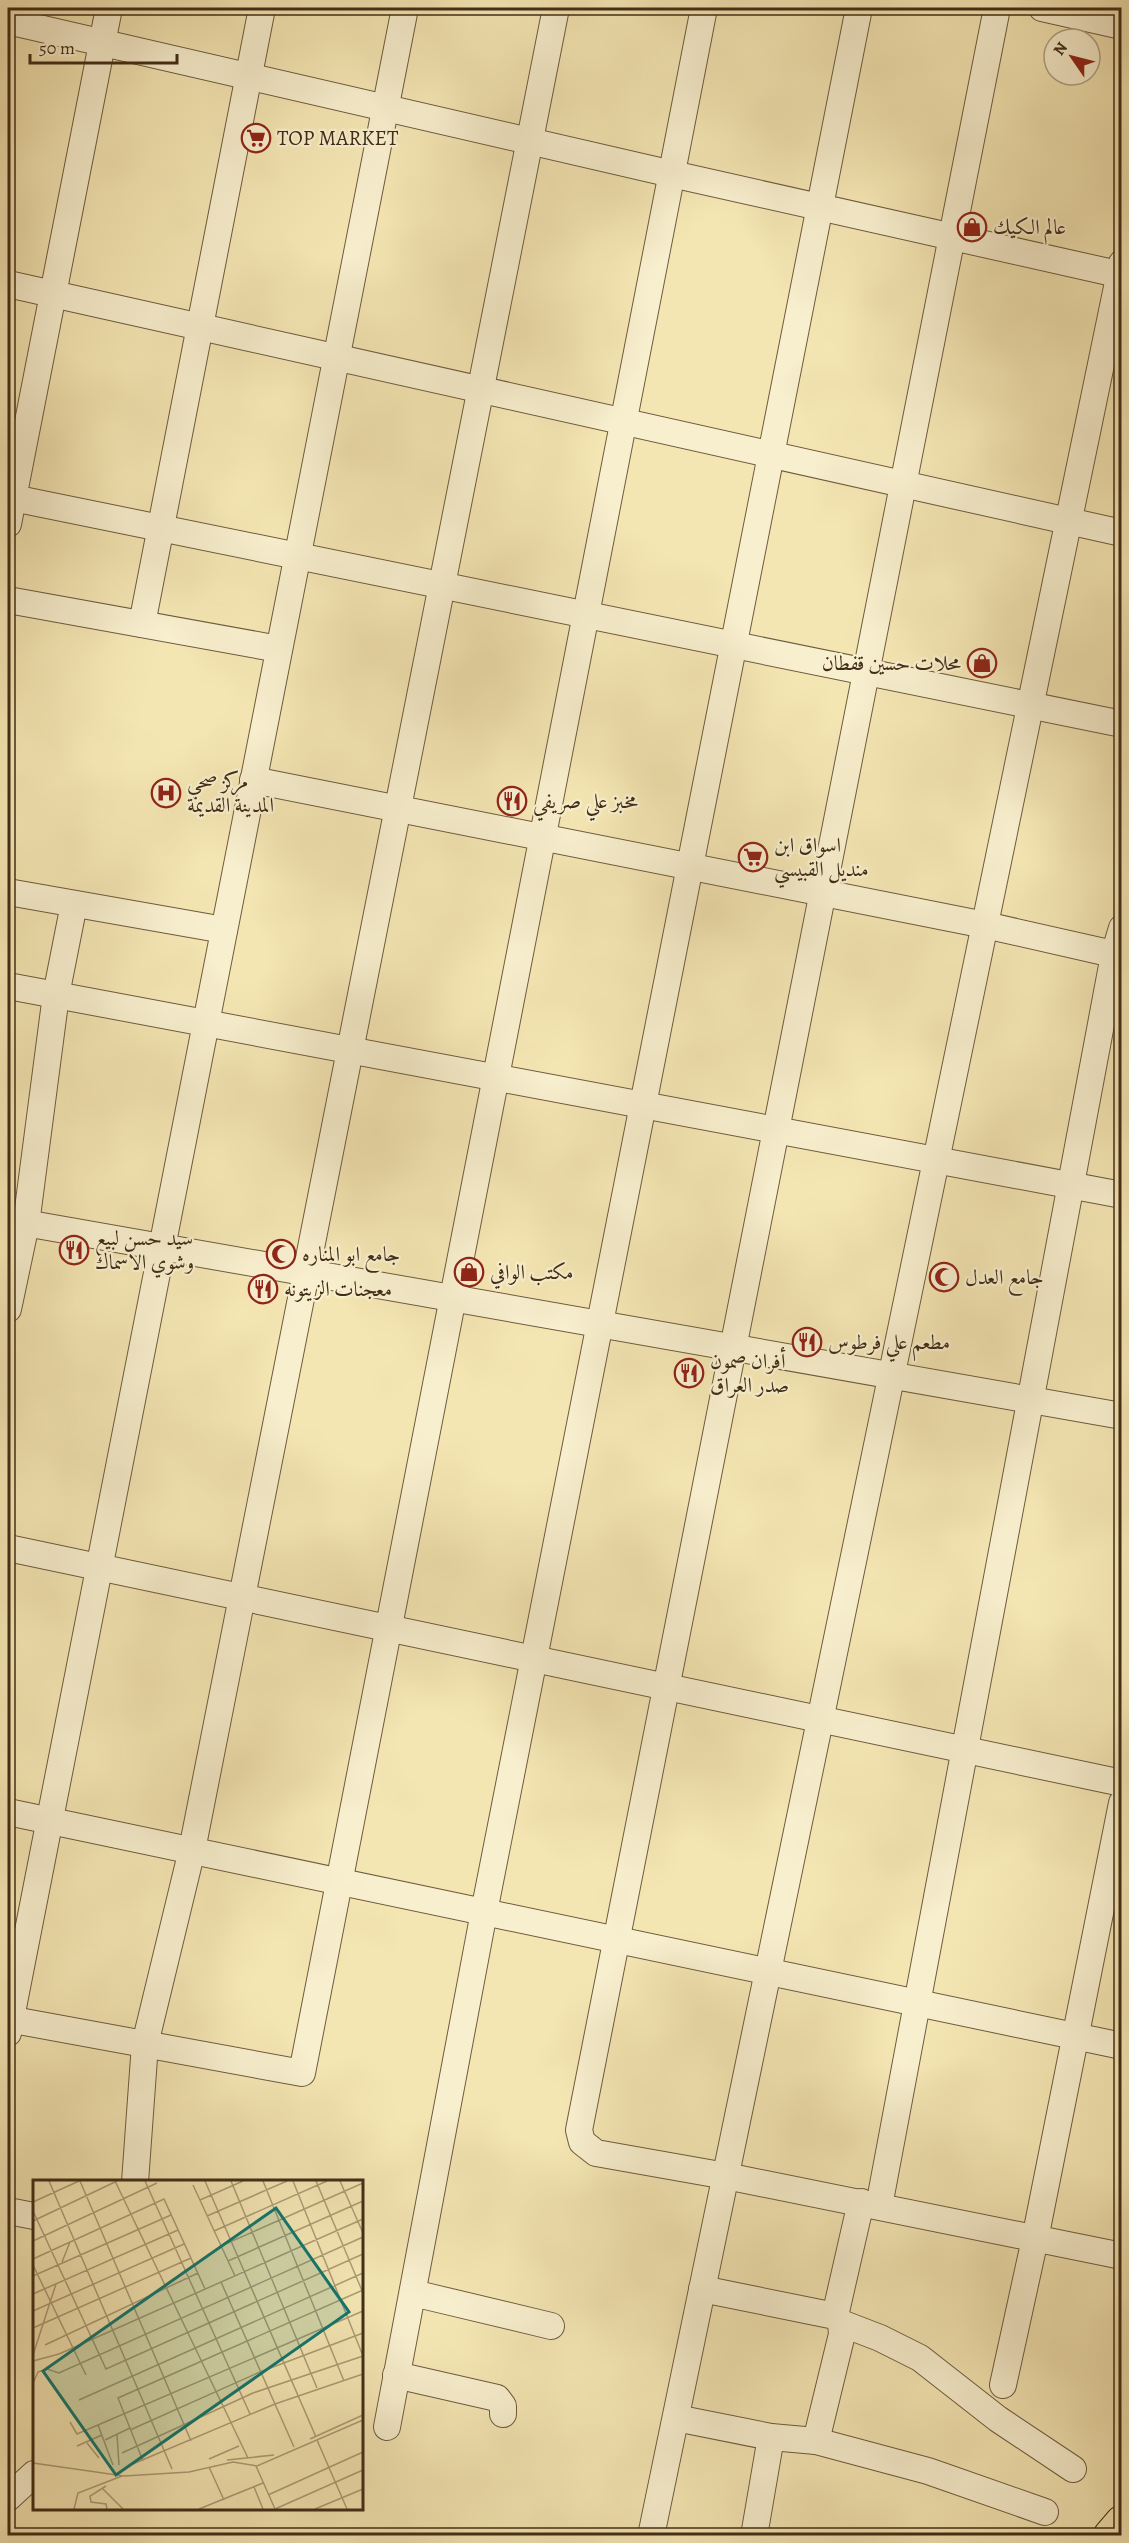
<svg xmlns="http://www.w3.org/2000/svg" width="1129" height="2543" viewBox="0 0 1129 2543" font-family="Alegreya,Amiri,serif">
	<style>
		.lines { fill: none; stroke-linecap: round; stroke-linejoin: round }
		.minor-casing { stroke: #6e5b3e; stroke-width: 28 }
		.major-casing { stroke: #412d17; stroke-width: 35 }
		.minor { stroke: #f8efce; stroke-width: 26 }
		.major { stroke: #f4e6b3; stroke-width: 33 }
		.labels { text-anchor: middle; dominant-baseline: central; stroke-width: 4.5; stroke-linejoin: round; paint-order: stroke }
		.poi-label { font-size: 21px; fill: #412d17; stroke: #f8efce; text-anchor: start }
		.inset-road { fill: none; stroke: #ac9c75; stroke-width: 1.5 }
		.view { fill: #0f766e; fill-opacity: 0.15; stroke: #0f766e; stroke-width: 3 }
		.inset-edge { fill: none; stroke: #412d17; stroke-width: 3 }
	</style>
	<rect width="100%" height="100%" fill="#f4e6b3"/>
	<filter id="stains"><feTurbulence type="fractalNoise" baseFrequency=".00333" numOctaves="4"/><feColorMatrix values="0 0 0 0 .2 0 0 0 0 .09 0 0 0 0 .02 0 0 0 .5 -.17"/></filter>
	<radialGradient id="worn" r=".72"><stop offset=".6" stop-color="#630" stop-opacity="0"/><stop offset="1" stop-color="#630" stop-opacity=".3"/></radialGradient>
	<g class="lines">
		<!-- minor casing -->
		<g class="minor-casing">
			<g id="minor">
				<path d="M997 8 579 2130 582 2142 596 2153 726 2176 1122 2256"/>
				<path d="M1042 8 1122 26"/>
				<path d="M8 21 672 174 1122 275"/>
				<path d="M8 284 1122 533"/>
				<path d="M8 497 1122 724"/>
				<path d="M8 524 109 8"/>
				<path d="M8 600 279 649"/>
				<path d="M142 624 262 8"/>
				<path d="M253 780 985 925 1122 956"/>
				<path d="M8 892 224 930"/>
				<path d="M8 986 1122 1195"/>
				<path d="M8 1220 1122 1416"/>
				<path d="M8 1309 26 1224 56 995 74 904"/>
				<path d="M8 1548 1122 1783"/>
				<path d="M8 1812 1122 2046"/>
				<path d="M8 2019 302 2073 704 8"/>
				<path d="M8 2033 405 8"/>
				<path d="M135 2182 145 2044 192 1850 556 8"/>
				<path d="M879 2206 1114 955 1122 928"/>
				<path d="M8 2211 34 2216"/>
				<path d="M702 2289 835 2316 841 2323 842 2334 816 2441"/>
				<path d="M413 2293 551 2326"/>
				<path d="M835 2316 861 2202"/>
				<path d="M841 2323 880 2338 920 2358 998 2419 1073 2469"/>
				<path d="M396 2375 497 2398 503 2406V2414"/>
				<path d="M1003 2385 1035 2239 1122 1803"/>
				<path d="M676 2418 771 2437 816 2441 928 2471 1045 2512"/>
				<path d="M387 2427 484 1912 859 8"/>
				<path d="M8 2498 34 2474"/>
				<path d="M651 2536 1122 263"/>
				<path d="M754 2536 771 2437"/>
			</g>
		</g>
		<!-- major casing -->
		<g class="major-casing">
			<path id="major" d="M1110 2536 1122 2522"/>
		</g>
		<!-- minor -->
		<use href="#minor" class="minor"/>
		<!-- major -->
		<use href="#major" class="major"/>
	</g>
	<!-- icons -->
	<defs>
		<g id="supermarket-ring" transform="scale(1.5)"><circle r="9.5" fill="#f8efce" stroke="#8f2418" stroke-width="1.5"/><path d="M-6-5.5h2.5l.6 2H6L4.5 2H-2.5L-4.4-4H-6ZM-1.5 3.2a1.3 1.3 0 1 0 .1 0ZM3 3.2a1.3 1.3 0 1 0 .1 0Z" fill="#8f2418"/></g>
		<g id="shop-ring" transform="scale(1.5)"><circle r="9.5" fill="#f8efce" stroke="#8f2418" stroke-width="1.5"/><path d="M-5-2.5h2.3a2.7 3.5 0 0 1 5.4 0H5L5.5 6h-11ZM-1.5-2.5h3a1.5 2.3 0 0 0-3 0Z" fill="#8f2418"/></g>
		<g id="hospital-ring" transform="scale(1.5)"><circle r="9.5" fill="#f8efce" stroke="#8f2418" stroke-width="1.5"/><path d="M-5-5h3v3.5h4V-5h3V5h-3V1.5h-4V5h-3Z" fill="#8f2418"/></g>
		<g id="restaurant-ring" transform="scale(1.5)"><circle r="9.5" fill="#f8efce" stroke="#8f2418" stroke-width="1.5"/><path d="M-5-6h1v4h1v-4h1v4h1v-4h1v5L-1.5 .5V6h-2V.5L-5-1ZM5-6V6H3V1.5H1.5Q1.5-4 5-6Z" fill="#8f2418"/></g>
		<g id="mosque-ring" transform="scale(1.5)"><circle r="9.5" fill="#f8efce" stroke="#8f2418" stroke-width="1.5"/><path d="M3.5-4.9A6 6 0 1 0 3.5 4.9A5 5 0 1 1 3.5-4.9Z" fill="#8f2418"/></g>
	</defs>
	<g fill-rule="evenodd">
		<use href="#supermarket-ring" x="256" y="138"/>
		<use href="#shop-ring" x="972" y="227"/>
		<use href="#shop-ring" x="982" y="663"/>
		<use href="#hospital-ring" x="166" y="793"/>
		<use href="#restaurant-ring" x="512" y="801"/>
		<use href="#supermarket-ring" x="753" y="857"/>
		<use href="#restaurant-ring" x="74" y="1250"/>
		<use href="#mosque-ring" x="281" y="1254"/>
		<use href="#shop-ring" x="469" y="1272"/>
		<use href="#mosque-ring" x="944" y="1277"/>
		<use href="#restaurant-ring" x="263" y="1289"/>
		<use href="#restaurant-ring" x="807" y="1342"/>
		<use href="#restaurant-ring" x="689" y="1373"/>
	</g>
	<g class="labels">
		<!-- poi labels -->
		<g class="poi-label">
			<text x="277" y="138">TOP MARKET</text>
			<text x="993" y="227">عالم الكيك</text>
			<text x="961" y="663" text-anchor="end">محلات حسين قفطان</text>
			<text x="187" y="781">مركز صحي<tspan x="187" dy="24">المدينة القديمة</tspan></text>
			<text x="533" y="801">مخبز علي صريفي</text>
			<text x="774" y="845">اسواق ابن<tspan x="774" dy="24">منديل القبيسي</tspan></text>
			<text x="95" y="1238">سيد حسن لبيع<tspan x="95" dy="24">وشوي الاسماك</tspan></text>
			<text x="302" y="1254">جامع ابو المناره</text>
			<text x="490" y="1272">مكتب الوافي</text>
			<text x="965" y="1277">جامع العدل</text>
			<text x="284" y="1289">معجنات الزيتونه</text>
			<text x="828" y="1342">مطعم علي فرطوس</text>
			<text x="710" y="1361">أفران صمون<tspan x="710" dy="24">صدر العراق</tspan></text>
		</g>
	</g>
	<!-- overview -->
	<g transform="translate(33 2180)">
		<rect width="330" height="330" fill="#f4e6b3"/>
		<path class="inset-road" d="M16 1 139 289M47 1 158 261M82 1 215 278M112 1 217 234M172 1 283 257M198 1 284 208M230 1 311 201M260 1 330 176M283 1 330 113M307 1 330 53M160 5 202 96M167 20 210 1M0 22 46 1M0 31 73 189 330 74M174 36 254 1M0 41 84 1M181 51 294 1M0 61 124 3M188 66 330 3M0 79 131 19 172 109M195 81 330 21M29 82 37 62M0 85 53 195M0 96 138 35M188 102 261 267M0 114 145 50M0 131 151 64M0 148 158 78M12 165 165 93M0 175 23 104M0 181 26 174 330 39M0 203 5 192 14 189 26 193 330 57M46 220 330 93M37 242 44 254 330 131M65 245 80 285M97 250 227 192 330 153M84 254 86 285M277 259 330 235M72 260 97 248M284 260 314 329M54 263 66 278M44 266 69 255M89 273 220 213 330 176M176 279 206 266M194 280 241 275M110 281 85 218 330 110M0 283 91 296 156 292 200 282 224 286 330 240M95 286 242 224 330 194M223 286 242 329M176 287 191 320M73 306 57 316 58 322 73 324 74 329M221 307 230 329M70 309 90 329M235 315 330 272M41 329 45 313 89 296M166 329 230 303M242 329 330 290M282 329 330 309"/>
		<path class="view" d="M243 28 316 132 83 295 10 191Z"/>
		<rect width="330" height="330" class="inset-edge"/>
	</g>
	<!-- margin -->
	<rect width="1129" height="2543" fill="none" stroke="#f4e6b3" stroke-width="30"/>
	<rect x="9" y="9" width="1111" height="2525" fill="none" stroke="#412d17" stroke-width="3"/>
	<rect x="15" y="15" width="1099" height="2513" fill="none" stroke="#412d17" stroke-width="1.5"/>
	<!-- north arrow -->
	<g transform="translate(1072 57) rotate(305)"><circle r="28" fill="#f8efce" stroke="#afa185" stroke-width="1.5"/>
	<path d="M0-4.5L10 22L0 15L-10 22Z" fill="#8f2418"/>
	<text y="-9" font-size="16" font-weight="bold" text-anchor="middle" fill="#412d17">N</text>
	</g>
	<!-- scale -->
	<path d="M30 54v9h147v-9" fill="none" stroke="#412d17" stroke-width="3"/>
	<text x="39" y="54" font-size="18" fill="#412d17" stroke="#f8efce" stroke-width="4.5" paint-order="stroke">50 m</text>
	<rect width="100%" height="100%" filter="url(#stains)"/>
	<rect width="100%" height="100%" fill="url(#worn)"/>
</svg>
